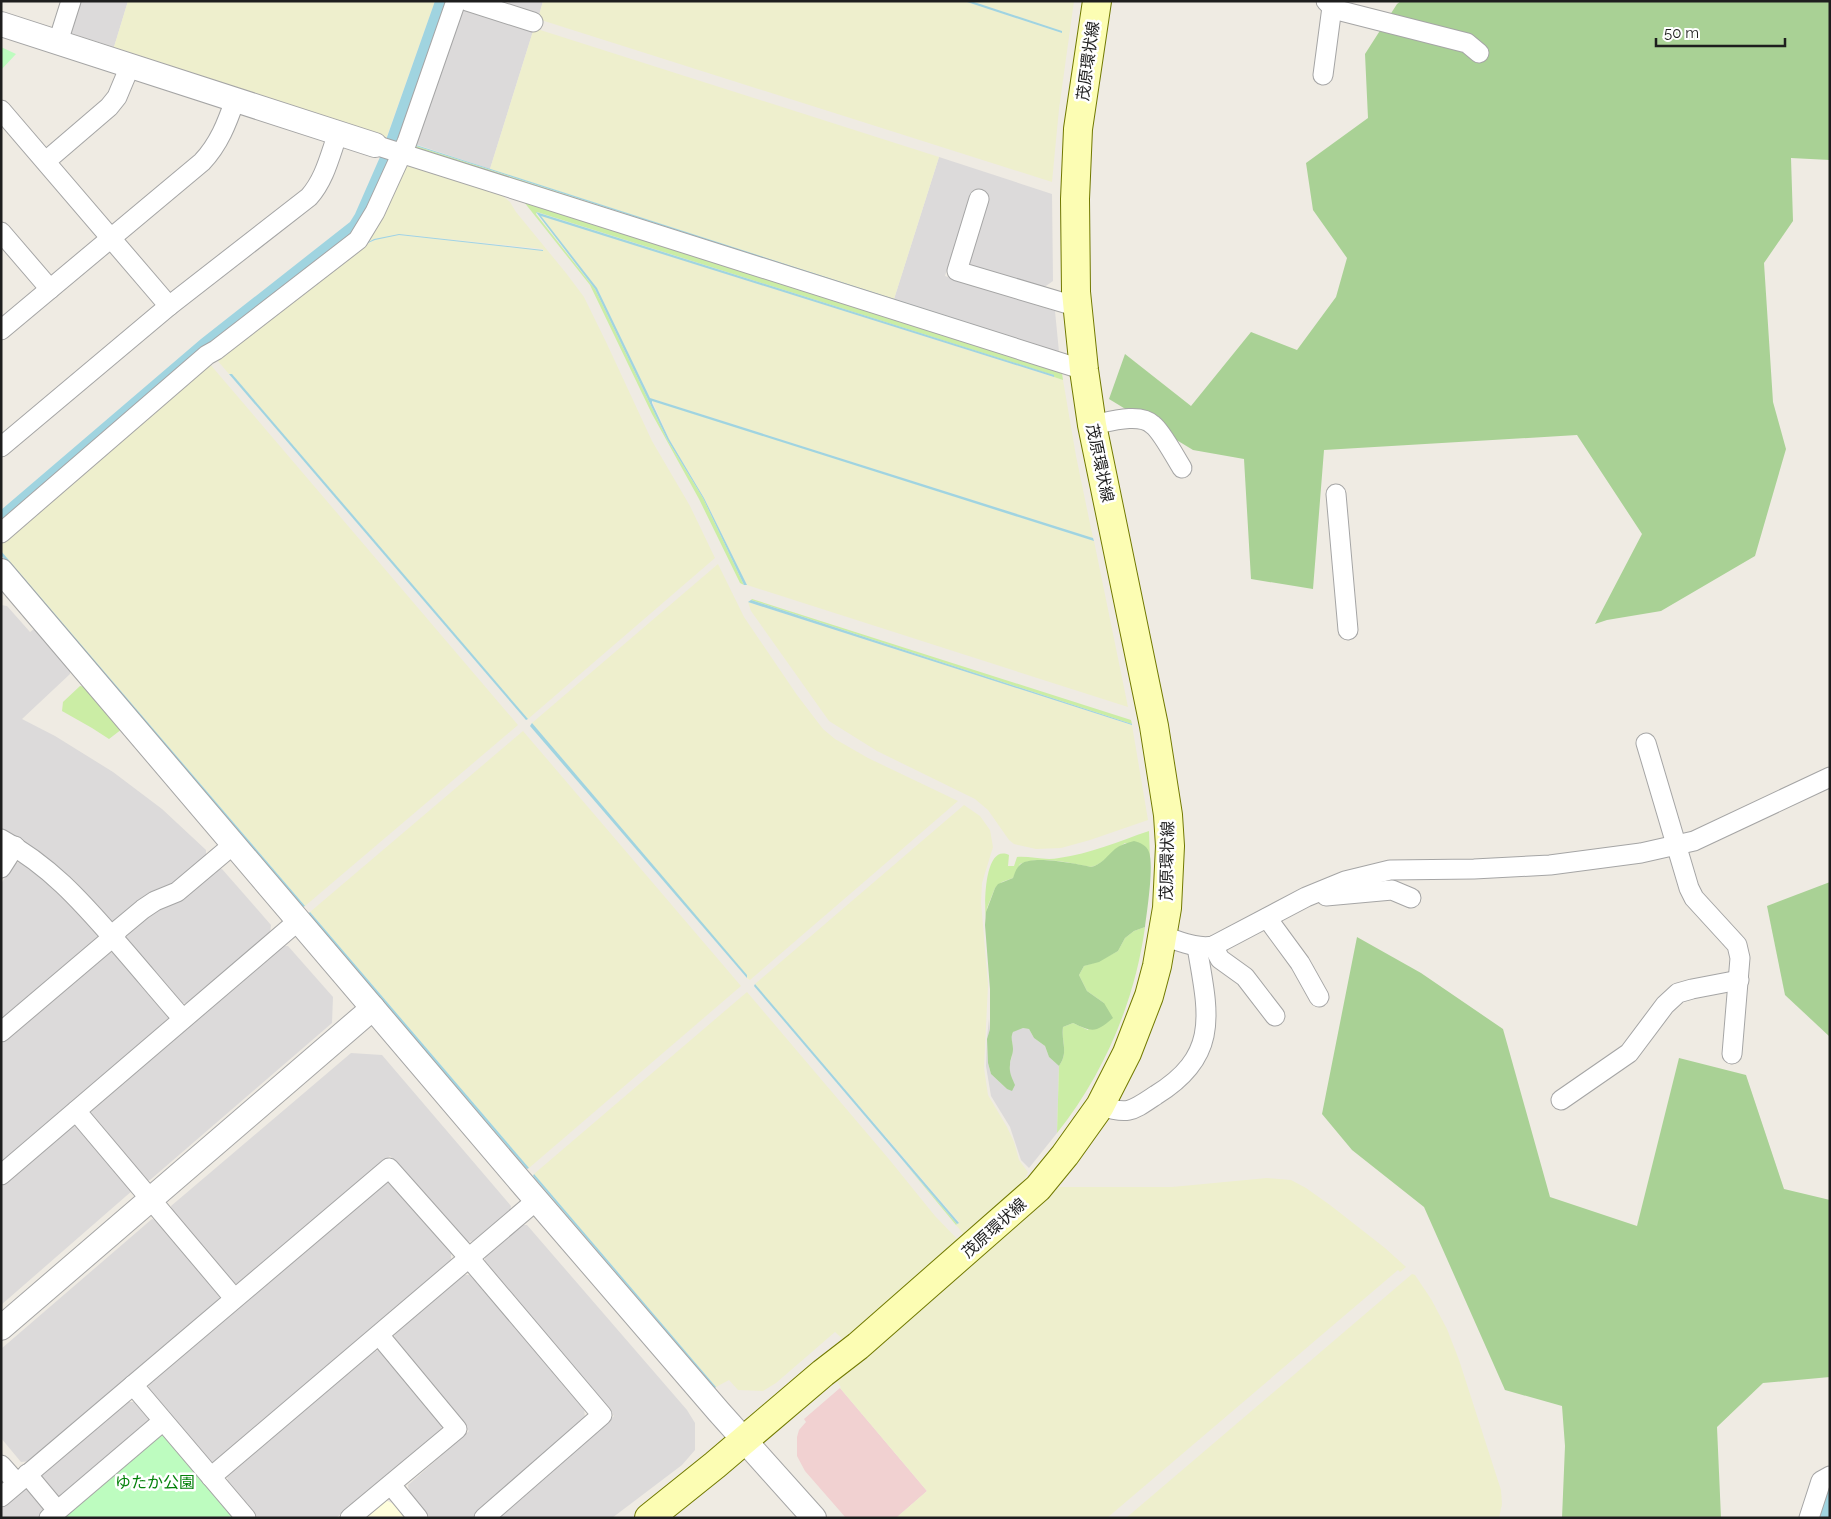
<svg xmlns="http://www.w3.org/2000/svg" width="1831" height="1519" viewBox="0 0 1831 1519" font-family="Raleway,'Noto Sans JP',sans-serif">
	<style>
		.residential { fill: #dcdada }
		.commercial { fill: #f1d1d1 }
		.education { fill: #fffedc }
		.farmland { fill: #eeefcd; fill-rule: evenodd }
		.grass { fill: #cbeda5 }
		.forest { fill: #a9d195 }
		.park { fill: #bdfcbf }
		.water { fill: #a0d4e0 }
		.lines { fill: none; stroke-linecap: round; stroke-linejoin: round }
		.minor-casing { stroke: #a5a5a5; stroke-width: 21 }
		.tertiary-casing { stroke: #a5a5a5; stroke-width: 26 }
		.secondary-casing { stroke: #717900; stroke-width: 30 }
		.minor { stroke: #fff; stroke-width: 19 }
		.tertiary { stroke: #fff; stroke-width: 24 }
		.secondary { stroke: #fcfdb3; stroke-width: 28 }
		.labels { text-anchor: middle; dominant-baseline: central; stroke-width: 5; stroke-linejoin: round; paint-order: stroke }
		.street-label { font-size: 16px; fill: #1e1e1e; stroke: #fff }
		.park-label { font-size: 16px; fill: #05820b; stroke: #fff }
	</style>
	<rect width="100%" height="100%" fill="#efebe3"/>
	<!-- residential -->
	<g class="residential">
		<path d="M77 1H128L114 47 67 32Z"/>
		<path d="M509 1H543L538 19 507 9Z"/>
		<path d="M462 5 534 28 490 169 412 143Z"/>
		<path d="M939 157 1052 194 1053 281 1043 288 967 265 970 196 945 276 1055 311 1059 352 894 299Z"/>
		<path d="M1 605 7 606 30 632 38 626 70 664V674L22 719 55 736 113 772 162 809 206 850V859L182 882 114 926 74 880 54 864 1 829Z"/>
		<path d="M23 862 61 894 98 933V938L47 980 1 1020V884L14 863Z"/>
		<path d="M217 868 222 869 271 925 270 934 188 1004 182 1003 123 935Z"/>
		<path d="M283 946H288L333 997 332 1023 150 1180 146 1181 90 1116V1110Z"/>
		<path d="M109 952 117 954 169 1014 171 1020 1 1165V1044Z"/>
		<path d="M989 1019 990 1029 987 1039 988 1063 991 1074 1007 1089 1010 1074V1063L1012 1056 1013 1046 1011 1038 1013 1032 1018 1029 1023 1028 1029 1029 1034 1038 1045 1046 1049 1057 1059 1066 1057 1133 1029 1168 1021 1160 1010 1127 991 1096 986 1066 987 1038Z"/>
		<path d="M351 1053 382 1055 511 1206 510 1211 473 1241 466 1242 390 1156 240 1284 232 1283 172 1211 171 1206Z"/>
		<path d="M73 1126H79L133 1190 1 1305V1187Z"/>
		<path d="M390 1182 451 1253V1261L217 1462H209L148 1391 149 1384 382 1183Z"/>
		<path d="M152 1219 156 1220 219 1294 220 1299 30 1461 21 1462 1 1438V1349Z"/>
		<path d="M521 1225H527L687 1410 695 1423V1450L682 1465 612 1518H497L614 1416 485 1263V1255Z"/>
		<path d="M462 1275H470L584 1408 585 1418 474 1518H430L409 1492 408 1485 469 1431 395 1342 394 1333Z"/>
		<path d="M380 1350 442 1423 441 1431 394 1471 336 1518H256L228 1484 227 1475 372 1351Z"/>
		<path d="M126 1402H134L151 1422 59 1503 40 1475Z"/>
		<path d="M25 1488 32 1490 50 1511 42 1518H1V1509Z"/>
	</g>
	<!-- commercial -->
	<path class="commercial" d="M840 1388 927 1491 896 1518H846L805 1471 797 1456V1437L799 1430 806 1422 804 1419Z"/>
	<!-- education -->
	<path class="education" d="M385 1500 394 1504 406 1518H364Z"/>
	<!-- farmland -->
	<g class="farmland">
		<path d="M128 1H435L386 139 384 138 383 135 114 47Z"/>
		<path d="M543 1H964L1062 33V31L971 1H1074L1059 109 1052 182 538 19Z"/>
		<path d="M534 28 939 157 894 299 490 169Z"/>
		<path d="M402 163 499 193 510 202 516 212 566 273 584 297 607 344 652 441 690 506 715 558 528 719 232 374H229L217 360 342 262ZM399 234 543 249V251L398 235 375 240 362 247 374 239Z"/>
		<path d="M540 215 1063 380 1076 456 1093 538 650 398 597 288Z"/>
		<path d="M209 363 518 725 305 906 1 551V542Z"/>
		<path d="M652 400 1094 541 1128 707 747 585 704 498 669 439Z"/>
		<path d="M718 564 744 617 797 695 823 729 835 739 868 758 958 801 750 980 747 978V975L686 906 654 866 532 723Z"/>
		<path d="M748 602 1132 725 1148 820 1090 840 1061 848 1036 849 1014 844 1009 840 988 810 975 799 877 751 829 721 751 611Z"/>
		<path d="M523 731 741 986 529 1168 310 912Z"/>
		<path d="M964 805 980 816 990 830 993 847 982 883 981 902 988 985 984 1068 988 1095 1007 1127 1014 1142 1019 1160 1028 1172 1025 1179 1011 1193 965 1231 968 1239 956 1225 959 1222 755 984Z"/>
		<path d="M747 992 888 1158 935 1216 962 1244 846 1342 835 1332 776 1383 763 1391 738 1390 729 1380 716 1387 534 1174Z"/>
		<path d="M1267 1178 1291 1180 1306 1188 1330 1205 1385 1248 1406 1267 1400 1272 1398 1270 1107 1518H896L927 1491 840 1388 841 1387 835 1379 938 1296 943 1287 1055 1189 1060 1187H1172Z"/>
		<path d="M1412 1274 1415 1275 1431 1299 1447 1329 1459 1360 1501 1490 1502 1504 1499 1518H1126Z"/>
	</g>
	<!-- grass -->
	<g class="grass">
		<path d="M412 143 416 146 1060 354 414 149Z"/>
		<path d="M524 202 1025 361 1062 373 1063 380 1054 377 1053 375 537 212 536 214 595 289 667 439 703 498 744 585 740 583 699 499 652 414 590 285Z"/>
		<path d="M752 599 1131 720 1132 724 751 600Z"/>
		<path d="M80 686 86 687 122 729 109 739 92 728 62 711 63 702Z"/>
		<path d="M1149 831 1150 859 1148 851 1125 843C1113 850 1104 864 1091 867 1071 863 1039 855 1020 864L1013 878 1002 882 995 888 987 908 986 918C984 906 984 843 1009 855L1008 866H1014L1017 857C1031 856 1045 861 1059 858 1090 854 1119 841 1149 831Z"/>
		<path d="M1145 927C1135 1001 1104 1074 1057 1133L1059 1066C1069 1051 1061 1043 1063 1027L1073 1023 1088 1030 1104 1003 1087 991 1079 975 1084 966 1099 961 1118 951 1125 938 1134 931Z"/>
		<path d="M903 1161 957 1224 956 1225Z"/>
	</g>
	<!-- forest -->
	<g class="forest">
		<path d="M1401 1H1830V160L1791 158 1793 221 1764 263 1773 402 1786 449 1755 556 1661 611 1607 620 1595 624 1642 534 1577 435 1324 450 1313 589 1251 579 1244 459 1193 450 1109 399 1125 354 1191 406 1251 332 1297 350 1336 297 1347 258 1313 210 1306 163 1368 118 1365 54 1397 4Z"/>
		<path d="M1134 841C1141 843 1146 845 1149 852 1154 866 1147 911 1145 927L1134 931 1125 938 1118 951 1099 962 1084 966 1079 975 1087 991 1104 1003 1113 1018C1096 1032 1094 1033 1073 1023L1063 1027C1061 1043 1069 1051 1059 1066L1049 1057 1045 1046 1034 1038 1029 1029 1023 1028 1013 1032C1010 1039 1013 1042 1013 1049 1013 1055 1010 1059 1010 1065 1009 1073 1012 1078 1015 1085L1012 1091 1007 1089 991 1074 988 1063 987 1039 990 1029V989L985 925 986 912 995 888 998 884 1013 878C1015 873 1016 868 1021 864 1033 855 1077 864 1091 867 1101 865 1107 856 1115 849 1120 845 1127 843 1134 841Z"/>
		<path d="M1830 882V1037L1785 995 1767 906Z"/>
		<path d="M1357 937 1421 973 1503 1029 1550 1197 1637 1226 1679 1058 1746 1075 1784 1189 1830 1200V1377L1763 1383 1717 1427 1721 1518H1562L1565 1446 1562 1406 1505 1390 1424 1207 1352 1150 1322 1114Z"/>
	</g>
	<!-- park -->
	<g class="park">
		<path d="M1 47 16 54 1 70Z"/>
		<path d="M160 1432 233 1518H60Z"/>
	</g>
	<!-- water -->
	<g class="water">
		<path d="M435 1H446L391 160 356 229 1 522V510L201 339 350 222 355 214 380 157Z"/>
		<path d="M964 1H971L1062 31V33Z"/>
		<path d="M416 145 1059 352 1060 354 416 146Z"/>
		<path d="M536 212 1054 375V377L541 216 597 288 650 398 1093 538 1094 541 652 401V403L669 439 704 498 747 585H744L703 498 667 439 595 289Z"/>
		<path d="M399 234 543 250V251L399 235 375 240 361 246 374 239Z"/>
		<path d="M229 374H232L528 719 526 720Z"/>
		<path d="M1 551 305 906 303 907 1 555Z"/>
		<path d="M751 600 1132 724V725L748 602Z"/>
		<path d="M532 723 747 975V978L530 726Z"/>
		<path d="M310 912 529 1168 527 1169 308 914Z"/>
		<path d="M755 984 959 1223 957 1224 754 986Z"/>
		<path d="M534 1174 716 1387 715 1388 533 1176Z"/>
		<path d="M1830 1484V1518H1814Z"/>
	</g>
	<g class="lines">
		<!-- minor casing -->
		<g class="minor-casing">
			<g id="minor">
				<path d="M467 1 533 22"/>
				<path d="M1326 1 1332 7 1341 11 1467 43 1479 53"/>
				<path d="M58 42 71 1"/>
				<path d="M1323 75 1332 7"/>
				<path d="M1 110 169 306"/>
				<path d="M375 145 1084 370"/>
				<path d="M46 161 109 107 117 97 130 66"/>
				<path d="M979 199 957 271 1078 307"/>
				<path d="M1 232 50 289"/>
				<path d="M1 330 202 162C219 144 227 123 235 100"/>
				<path d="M1092 425C1108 422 1140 412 1153 425 1162 432 1175 457 1182 468"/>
				<path d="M1 447 169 306 309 197C325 179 330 155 338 133"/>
				<path d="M1336 494 1348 630"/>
				<path d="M1 533 207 355 216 350 358 240 375 212 407 142 456 1"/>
				<path d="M1646 743 1689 888 1694 898 1737 945 1740 958 1732 1054"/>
				<path d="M1 839C49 865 80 900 115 940 138 966 160 993 183 1019"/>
				<path d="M1 868 15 846"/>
				<path d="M1326 896 1392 890 1411 898"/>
				<path d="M1267 918 1300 963 1319 997"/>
				<path d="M1163 936C1180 941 1196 949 1213 946L1306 897 1345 881 1390 870 1474 869 1550 865 1641 853 1694 841 1830 777"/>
				<path d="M1213 946 1220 959 1245 977 1275 1016"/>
				<path d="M1 1032 113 937 119 929 143 909 155 901 177 892 234 844"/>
				<path d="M1561 1100 1629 1053 1665 1005 1678 993 1692 989 1739 980"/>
				<path d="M1100 1106C1129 1115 1132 1111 1156 1095 1221 1055 1208 1012 1197 947"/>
				<path d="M76 1111 234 1298"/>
				<path d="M1 1175 298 921"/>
				<path d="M133 1385 246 1518"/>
				<path d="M1 1465 17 1483"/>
				<path d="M27 1474 57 1510"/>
				<path d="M211 1477 537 1200"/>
				<path d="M391 1485 418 1518"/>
				<path d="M1 1497 389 1168 469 1258 602 1415 484 1518"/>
				<path d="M49 1518 163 1421"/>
				<path d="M350 1518 457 1429 379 1335"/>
				<path d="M1809 1518 1821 1481 1830 1476"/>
			</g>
		</g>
		<!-- tertiary casing -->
		<g class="tertiary-casing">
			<g id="tertiary">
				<path d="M1 24 375 145"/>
				<path d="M1 571 520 1181 719 1412 814 1518"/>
				<path d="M1 1328 373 1008"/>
			</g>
		</g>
		<!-- secondary casing -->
		<g class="secondary-casing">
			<path id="secondary" d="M649 1518 715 1465 823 1373 858 1346 1038 1188 1065 1155 1100 1106 1127 1053 1149 996 1157 966 1167 908 1170 846 1168 815 1154 726 1092 425 1084 370 1076 292 1075 199 1078 129 1097 1"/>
		</g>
		<!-- minor -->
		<use href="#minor" class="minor"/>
		<!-- tertiary -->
		<use href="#tertiary" class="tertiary"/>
		<!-- secondary -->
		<use href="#secondary" class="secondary"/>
	</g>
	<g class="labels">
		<!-- street labels -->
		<g class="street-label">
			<text transform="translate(1088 61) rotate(-82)">茂原環状線</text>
			<text transform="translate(1100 463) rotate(78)">茂原環状線</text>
			<text transform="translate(1167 861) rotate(-89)">茂原環状線</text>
			<text transform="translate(994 1228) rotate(-42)">茂原環状線</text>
		</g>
		<!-- park labels -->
		<g class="park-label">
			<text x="155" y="1482">ゆたか公園</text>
		</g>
	</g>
	<!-- border -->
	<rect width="1831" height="1519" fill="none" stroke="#1e1e1e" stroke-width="5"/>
	<!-- scale -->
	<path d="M1656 38v8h129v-8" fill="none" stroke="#1e1e1e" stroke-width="2.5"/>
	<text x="1664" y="38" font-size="15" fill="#1e1e1e" stroke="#ffffff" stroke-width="4" paint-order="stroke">50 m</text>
</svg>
